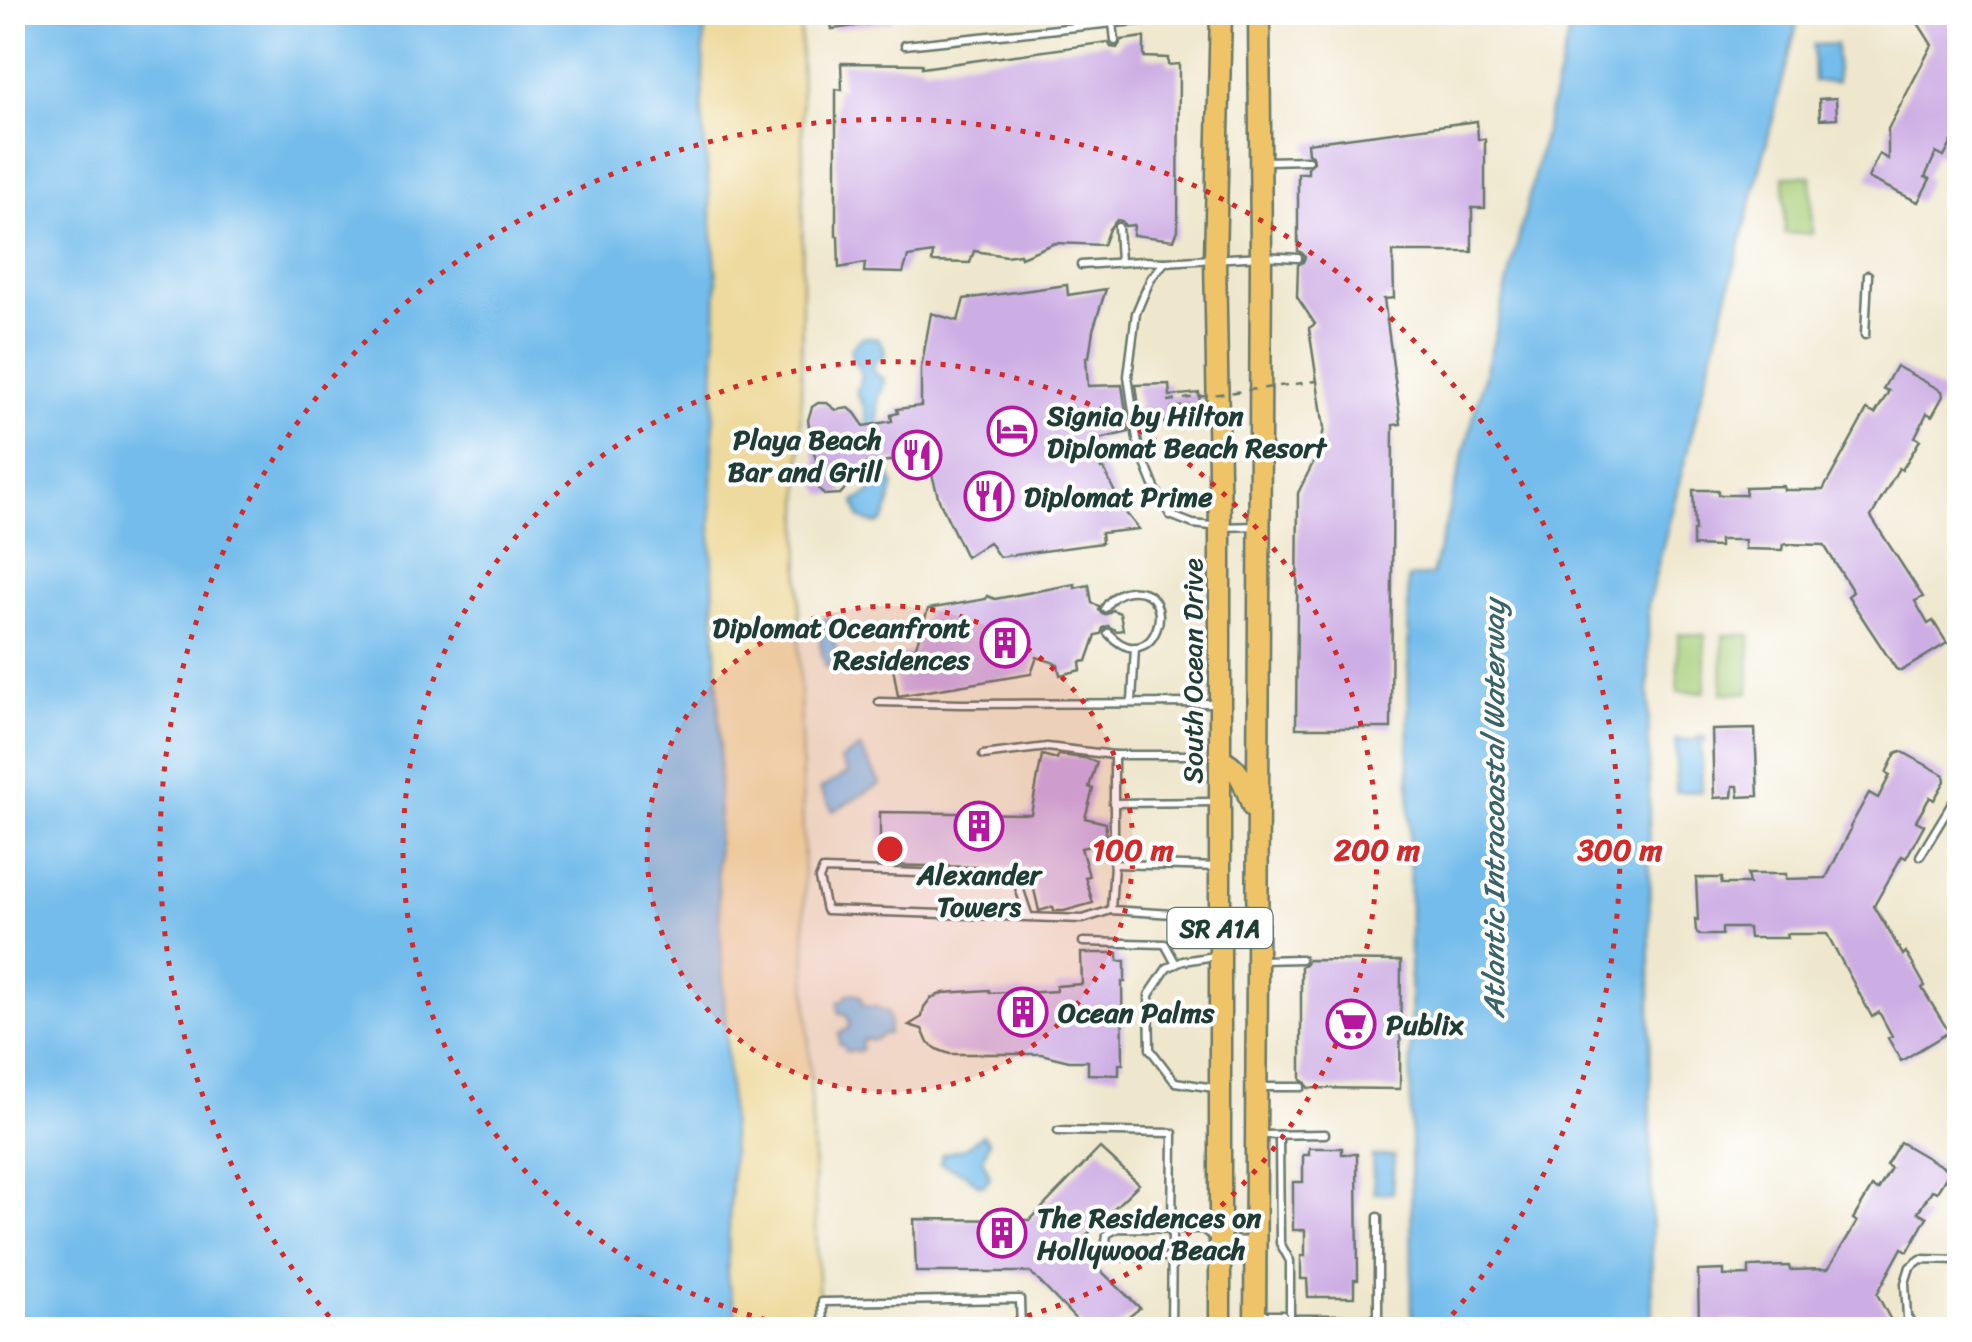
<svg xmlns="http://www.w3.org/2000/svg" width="1972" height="1342" viewBox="0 0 1972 1342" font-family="Sriracha,sans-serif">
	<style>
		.green { fill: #a9cf7a; stroke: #648657; stroke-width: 2.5 }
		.sand { fill: #eeda9e; stroke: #868c69; stroke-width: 2.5 }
		.water { fill: #73bceb; stroke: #497c90; stroke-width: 2.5 }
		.building { fill: #cdaee4 }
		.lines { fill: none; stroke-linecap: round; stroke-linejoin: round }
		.lane-casing { stroke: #68786a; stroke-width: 11 }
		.street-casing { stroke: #68786a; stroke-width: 19 }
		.primary-casing { stroke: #68786a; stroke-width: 25 }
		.lane { stroke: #fff; stroke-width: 6 }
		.street { stroke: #fff; stroke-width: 14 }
		.primary { stroke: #efc469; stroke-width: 20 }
		.path-bridge { stroke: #68786a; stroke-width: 2.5; stroke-dasharray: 8 8; stroke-linecap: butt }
		.ring { fill: none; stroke: #d62828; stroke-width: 5; stroke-dasharray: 5 10 }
		.labels { text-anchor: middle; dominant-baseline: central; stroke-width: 8; stroke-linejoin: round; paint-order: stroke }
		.shield { fill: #fff; stroke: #627771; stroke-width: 2.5 }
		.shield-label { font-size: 25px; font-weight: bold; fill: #1f3d34 }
		.poi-label { font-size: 28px; font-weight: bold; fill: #1f3d34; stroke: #fff; text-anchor: start }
		.street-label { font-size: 28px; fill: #1f3d34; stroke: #fff }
		.water-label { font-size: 30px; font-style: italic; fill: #38636b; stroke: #fff }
		.centre { fill: #d62828; stroke: #fff; stroke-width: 5 }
		.ring-label { font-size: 30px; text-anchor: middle; font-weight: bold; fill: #d62828; stroke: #fff; stroke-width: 8; stroke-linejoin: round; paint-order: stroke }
	</style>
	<rect width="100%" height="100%" fill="#fff"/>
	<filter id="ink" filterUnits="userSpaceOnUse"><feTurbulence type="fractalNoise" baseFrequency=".01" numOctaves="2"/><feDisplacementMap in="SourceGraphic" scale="20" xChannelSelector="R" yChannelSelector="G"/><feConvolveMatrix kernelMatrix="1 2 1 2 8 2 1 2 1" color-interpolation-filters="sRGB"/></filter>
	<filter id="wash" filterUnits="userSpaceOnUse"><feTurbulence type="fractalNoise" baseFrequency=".0048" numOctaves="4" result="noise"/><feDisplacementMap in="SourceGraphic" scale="40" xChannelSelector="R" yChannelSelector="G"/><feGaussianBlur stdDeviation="2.25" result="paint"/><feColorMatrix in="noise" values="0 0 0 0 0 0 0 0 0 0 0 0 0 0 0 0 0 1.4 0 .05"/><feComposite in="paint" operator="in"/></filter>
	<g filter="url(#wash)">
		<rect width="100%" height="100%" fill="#efe7cd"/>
		<!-- green -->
		<g class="green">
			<path d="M1784 176H1811L1812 234 1785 233Z"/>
			<path d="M1678 634 1705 635V692H1678Z"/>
			<path d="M1723 635H1750L1749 693H1722Z"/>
		</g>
		<!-- sand -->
		<path class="sand" d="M705 13H800L803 163 799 646 806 969 820 1329H740L727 1279 732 1152 717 867 720 744 711 527 717 279 702 113Z"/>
		<!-- water -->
		<g class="water">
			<path d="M1574 12 1800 13 1648 604 1652 1329H1412L1408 578 1432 575 1493 343Z"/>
			<path d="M12 13H705L702 113 717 279 711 527 720 744 717 867 732 1152 727 1279 740 1329H13Z"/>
			<path d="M1836 44 1837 82H1814L1813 45Z"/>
			<path d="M864 337 879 339C883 345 886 349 884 357L877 359 873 366 874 373 884 379C884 389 878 393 878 402 877 423 885 468 894 485 887 503 892 537 860 518L855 502C862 497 870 495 873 487 875 480 866 415 864 407 862 400 858 399 857 392 857 387 861 382 861 377 861 363 836 352 864 337Z"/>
			<path d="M826 617H837L840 621 834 640 837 655H841L842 663 837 667H826C819 644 817 639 826 617Z"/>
			<path d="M1698 737H1705V743H1701L1702 791 1676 792V740H1698Z"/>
			<path d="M860 748 881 784 833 811 820 789 848 773 840 760Z"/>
			<path d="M853 993 861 996V1001L867 1007 874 1006 887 1012 890 1020 888 1034H883L875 1040 864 1039 861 1043 862 1049 857 1052 846 1051 845 1047 839 1044V1033L848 1029 850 1024 846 1014 839 1013 838 1002 845 999 847 994Z"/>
			<path d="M983 1135 989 1141 983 1159 990 1177 984 1185H979L965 1173 940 1164 942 1154 963 1149Z"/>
			<path d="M1372 1156H1394L1392 1193H1374Z"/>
		</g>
		<g id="blocks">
			<!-- building -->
			<g class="building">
				<path d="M829 12H891L892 21 832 29Z"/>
				<path d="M1911 12H1960V126L1944 157 1936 153 1925 177 1930 179 1918 202 1868 178 1879 154 1888 159V129L1932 45Z"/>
				<path d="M1144 37V57L1168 58V65L1179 64 1178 230 1174 240 1133 235 1134 225 1125 226 1122 221 1117 220 1109 229 1103 245 1055 243 1021 257 1020 254 1006 256 974 251 970 263 932 262 933 253 908 257 903 273 864 272 865 263 839 268 838 236H836V89L842 90 841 63 922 64V68L1108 42 1111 47 1117 48 1122 40Z"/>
				<path d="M1836 98 1837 118 1820 119 1819 99Z"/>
				<path d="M1477 121 1478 139H1485V208H1472V252H1393L1394 298 1384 299 1401 424 1393 425 1391 728H1296L1298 493 1320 449 1324 428 1309 328 1315 324 1297 297 1298 265 1303 262 1305 257 1302 253 1298 251V173H1308V167L1314 162 1313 156 1308 153 1307 143Z"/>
				<path d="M1067 285 1068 295 1106 289 1093 330 1089 357H1086L1088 386 1122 385 1129 432 1095 440 1101 469H1104L1122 508 1139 529 1101 533 1102 543 999 557 989 542 966 557 939 500 930 467 906 470 905 465 898 466 897 460 865 464 862 474 853 482 847 483 844 490 840 494 824 495 819 489 817 481 819 473 813 447 815 430 809 426 808 420 812 407 818 403H827L836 410 849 408 855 413 864 426 892 421 891 415 898 413 897 409 921 406V368L931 313 958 321 964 299Z"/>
				<path d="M1896 366 1942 391 1943 396 1932 416 1927 413 1915 437 1920 440 1902 470 1899 468 1871 517 1923 597 1915 601 1928 624 1933 621 1947 643 1901 671 1896 669 1848 596 1853 592 1824 545 1784 544 1783 550 1745 549V540H1719V547L1693 546V531H1695L1693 490H1718V495H1746L1745 487 1783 486 1784 490H1823L1867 410 1875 414 1889 391 1883 389Z"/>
				<path d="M1169 384 1170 396 1199 393 1200 404 1172 408 1174 420 1142 428 1136 385Z"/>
				<path d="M1075 584V588L1089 585 1092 603 1099 606V610L1102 614H1107L1112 610 1120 613 1123 630 1117 631 1108 626 1103 628 1101 634 1096 635 1087 661 1080 662 1081 670 1060 675 1058 664 1037 657 1031 674 898 696 891 656 914 652 928 609 986 599 987 596 995 599Z"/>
				<path d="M1755 729 1758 796 1739 797 1738 786H1733L1732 797 1714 798 1712 730Z"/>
				<path d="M1901 751 1944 775 1945 781 1934 800 1930 797 1916 821 1924 825 1906 858 1902 856 1874 906 1903 955 1906 952 1925 986 1922 988 1949 1032 1901 1061 1888 1038 1892 1036 1879 1012 1872 1017 1827 934H1786L1787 938H1749L1748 928H1722V935H1699L1696 931 1695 919 1698 920 1696 878H1722L1721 884H1749L1747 874H1786V879L1826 878 1851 829 1850 827 1869 793 1878 798 1890 775 1886 773 1896 753Z"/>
				<path d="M1042 755 1057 759 1058 755 1085 758 1097 762 1089 787 1093 789 1085 818 1106 823 1105 843 1081 848 1089 876 1085 877 1093 903 1064 911H1054L1053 907 1039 911 1029 868 880 865V812L1031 814Z"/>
				<path d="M1081 953H1118V961H1125V982H1122L1123 1064H1119V1075L1088 1074V1061H1069L1041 1054H950L939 1050 928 1043 922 1029 909 1025 922 1017 924 1007 931 998 943 993 989 990 990 993 1023 991V993L1056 991V986L1082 984Z"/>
				<path d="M1308 960 1401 961 1400 1089 1308 1088 1306 1083 1301 1080V966L1305 964Z"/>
				<path d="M1900 1142 1950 1171 1937 1192 1932 1190 1918 1212 1927 1217 1908 1251 1902 1248 1877 1294 1896 1330H1831L1822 1325H1788L1787 1329H1751L1750 1322 1724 1321V1326H1699L1698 1271 1724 1270V1276L1749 1275V1267L1789 1266 1790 1270 1828 1269 1857 1222 1853 1219 1872 1187 1878 1190 1891 1168 1886 1165Z"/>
				<path d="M1100 1148 1139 1184 1075 1246 1140 1308 1113 1330H1086L1030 1272H916L914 1219 1030 1220Z"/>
				<path d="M1309 1148H1342V1154H1357L1358 1280H1354V1297H1308L1307 1279H1301V1256H1305V1230H1293V1182H1303V1155H1309Z"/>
			</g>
		</g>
	</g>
	<g filter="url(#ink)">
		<use href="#blocks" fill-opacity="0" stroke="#68786a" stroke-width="2.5"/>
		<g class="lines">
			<!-- lane casing -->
			<g class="lane-casing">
				<g id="lane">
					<path d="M1113 23 1115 41"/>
					<path d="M905 45 1113 23 1217 15"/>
					<path d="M1266 161 1308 160"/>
					<path d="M1118 227 1120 262"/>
					<path d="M1081 265 1143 261 1164 262"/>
					<path d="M1865 335 1868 275"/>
					<path d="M1258 526 1220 527 1193 524 1170 515 1155 488 1138 446 1128 376 1136 313 1151 278 1165 262 1261 256 1298 258"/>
					<path d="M1105 608C1111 598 1118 592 1130 591 1184 587 1154 683 1108 633"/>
					<path d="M879 702 961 704 1219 703"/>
					<path d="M1132 702 1135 647"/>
					<path d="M983 755 1047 747 1114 755V864L1219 867"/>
					<path d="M1114 755H1185"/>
					<path d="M1113 803 1217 802"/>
					<path d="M1920 856 1957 795 1960 787"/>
					<path d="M1114 864 1111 910 1219 917"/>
					<path d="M1029 917 1015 876 823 870 819 879 826 910 1083 919 1111 910"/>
					<path d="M1083 942 1165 944 1176 964"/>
					<path d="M1262 960 1301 959"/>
					<path d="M1262 1087H1301"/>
					<path d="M1214 1088 1175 1082 1150 1049 1149 995 1167 968 1183 961 1215 956"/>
					<path d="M1058 1131 1173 1133 1171 1330"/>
					<path d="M1261 1135 1325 1134"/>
					<path d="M1279 1135 1280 1243 1290 1261V1319"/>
					<path d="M1118 1228 1203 1229 1221 1244 1203 1257H1113L1105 1250 1107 1234Z"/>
					<path d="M1259 1315H1283"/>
					<path d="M1021 1324 1035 1330"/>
					<path d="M823 1330 822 1302 1020 1299 1021 1330"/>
					<path d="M1291 1330 1290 1319H1378"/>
					<path d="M1378 1330V1217"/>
					<path d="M1918 1330 1907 1317 1905 1283 1910 1267 1921 1259 1960 1260"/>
				</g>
			</g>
			<!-- street casing -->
			<g class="street-casing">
				<path id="street" d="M1221 1244 1255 1245"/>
			</g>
			<!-- primary casing -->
			<g class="primary-casing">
				<g id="primary">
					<path d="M1220 759C1241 767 1245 787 1253 807"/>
					<path d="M1220 1330V527L1215 258 1221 12"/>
					<path d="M1255 1330 1261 256 1259 12"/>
				</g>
			</g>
			<!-- lane -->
			<use href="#lane" class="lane"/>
			<!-- street -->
			<use href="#street" class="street"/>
			<!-- primary -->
			<use href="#primary" class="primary"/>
			<!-- path-bridge -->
			<path class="path-bridge" d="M1168 401 1317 381"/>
		</g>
	</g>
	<!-- distance rings -->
	<circle cx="890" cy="849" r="243" fill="#d62828" fill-opacity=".12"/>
	<g class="ring">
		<circle cx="890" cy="849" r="243"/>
		<path d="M810 1329A487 487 0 1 1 970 1329"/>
		<path d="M339 1328A730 730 0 1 1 1441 1328"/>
	</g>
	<!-- icons -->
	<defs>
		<g id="hotel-ring" transform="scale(2.5)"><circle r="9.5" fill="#fff" stroke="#b5179e" stroke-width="1.5"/><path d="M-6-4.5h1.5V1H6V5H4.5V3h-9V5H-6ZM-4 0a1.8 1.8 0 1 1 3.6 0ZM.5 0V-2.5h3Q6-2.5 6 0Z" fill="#b5179e"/></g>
		<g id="restaurant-ring" transform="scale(2.5)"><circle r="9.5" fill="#fff" stroke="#b5179e" stroke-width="1.5"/><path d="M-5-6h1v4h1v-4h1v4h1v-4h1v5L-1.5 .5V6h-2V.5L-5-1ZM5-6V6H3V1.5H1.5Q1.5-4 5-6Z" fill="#b5179e"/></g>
		<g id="building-ring" transform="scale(2.5)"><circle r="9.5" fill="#fff" stroke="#b5179e" stroke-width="1.5"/><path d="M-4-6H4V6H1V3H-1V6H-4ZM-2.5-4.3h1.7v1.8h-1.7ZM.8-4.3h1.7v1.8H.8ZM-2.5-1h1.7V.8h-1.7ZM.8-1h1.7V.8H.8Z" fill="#b5179e"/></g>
		<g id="supermarket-ring" transform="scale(2.5)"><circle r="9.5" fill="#fff" stroke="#b5179e" stroke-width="1.5"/><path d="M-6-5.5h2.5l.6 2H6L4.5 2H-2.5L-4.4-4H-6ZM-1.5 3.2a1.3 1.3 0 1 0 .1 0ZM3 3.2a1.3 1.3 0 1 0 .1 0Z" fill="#b5179e"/></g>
	</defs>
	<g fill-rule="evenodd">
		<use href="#hotel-ring" x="1012" y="431"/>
		<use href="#restaurant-ring" x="917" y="455"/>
		<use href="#restaurant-ring" x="989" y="496"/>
		<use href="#building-ring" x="1005" y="643"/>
		<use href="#building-ring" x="979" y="826"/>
		<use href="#building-ring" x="1023" y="1012"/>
		<use href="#supermarket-ring" x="1351" y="1024"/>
		<use href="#building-ring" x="1002" y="1233"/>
	</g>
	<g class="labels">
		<!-- shield labels -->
		<rect class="shield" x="1167.5" y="908" width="105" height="40" rx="8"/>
		<g class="shield-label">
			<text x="1220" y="928">SR A1A</text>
		</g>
		<!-- poi labels -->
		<g class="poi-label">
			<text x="1047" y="415">Signia by Hilton<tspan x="1047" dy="32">Diplomat Beach Resort</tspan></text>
			<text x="882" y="439" text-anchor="end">Playa Beach<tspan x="882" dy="32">Bar and Grill</tspan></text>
			<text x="1024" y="496">Diplomat Prime</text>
			<text x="970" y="627" text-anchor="end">Diplomat Oceanfront<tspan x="970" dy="32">Residences</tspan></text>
			<text x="979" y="874" text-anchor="middle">Alexander<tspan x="979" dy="32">Towers</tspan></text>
			<text x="1058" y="1012">Ocean Palms</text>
			<text x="1386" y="1024">Publix</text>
			<text x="1037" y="1217">The Residences on<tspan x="1037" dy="32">Hollywood Beach</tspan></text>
		</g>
		<!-- street labels -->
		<g class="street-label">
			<text transform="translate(1192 671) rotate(-90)">South Ocean Drive</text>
		</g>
		<!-- water labels -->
		<g class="water-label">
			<text transform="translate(1494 809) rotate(-90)">Atlantic Intracoastal Waterway</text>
		</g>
	</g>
	<circle cx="890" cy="849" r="15" class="centre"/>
	<g class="ring-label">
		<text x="1133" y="860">100 m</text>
		<text x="1377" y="860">200 m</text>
		<text x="1620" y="860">300 m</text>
	</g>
	<!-- margin -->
	<rect width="1972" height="1342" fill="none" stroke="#fff" stroke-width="50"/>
</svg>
